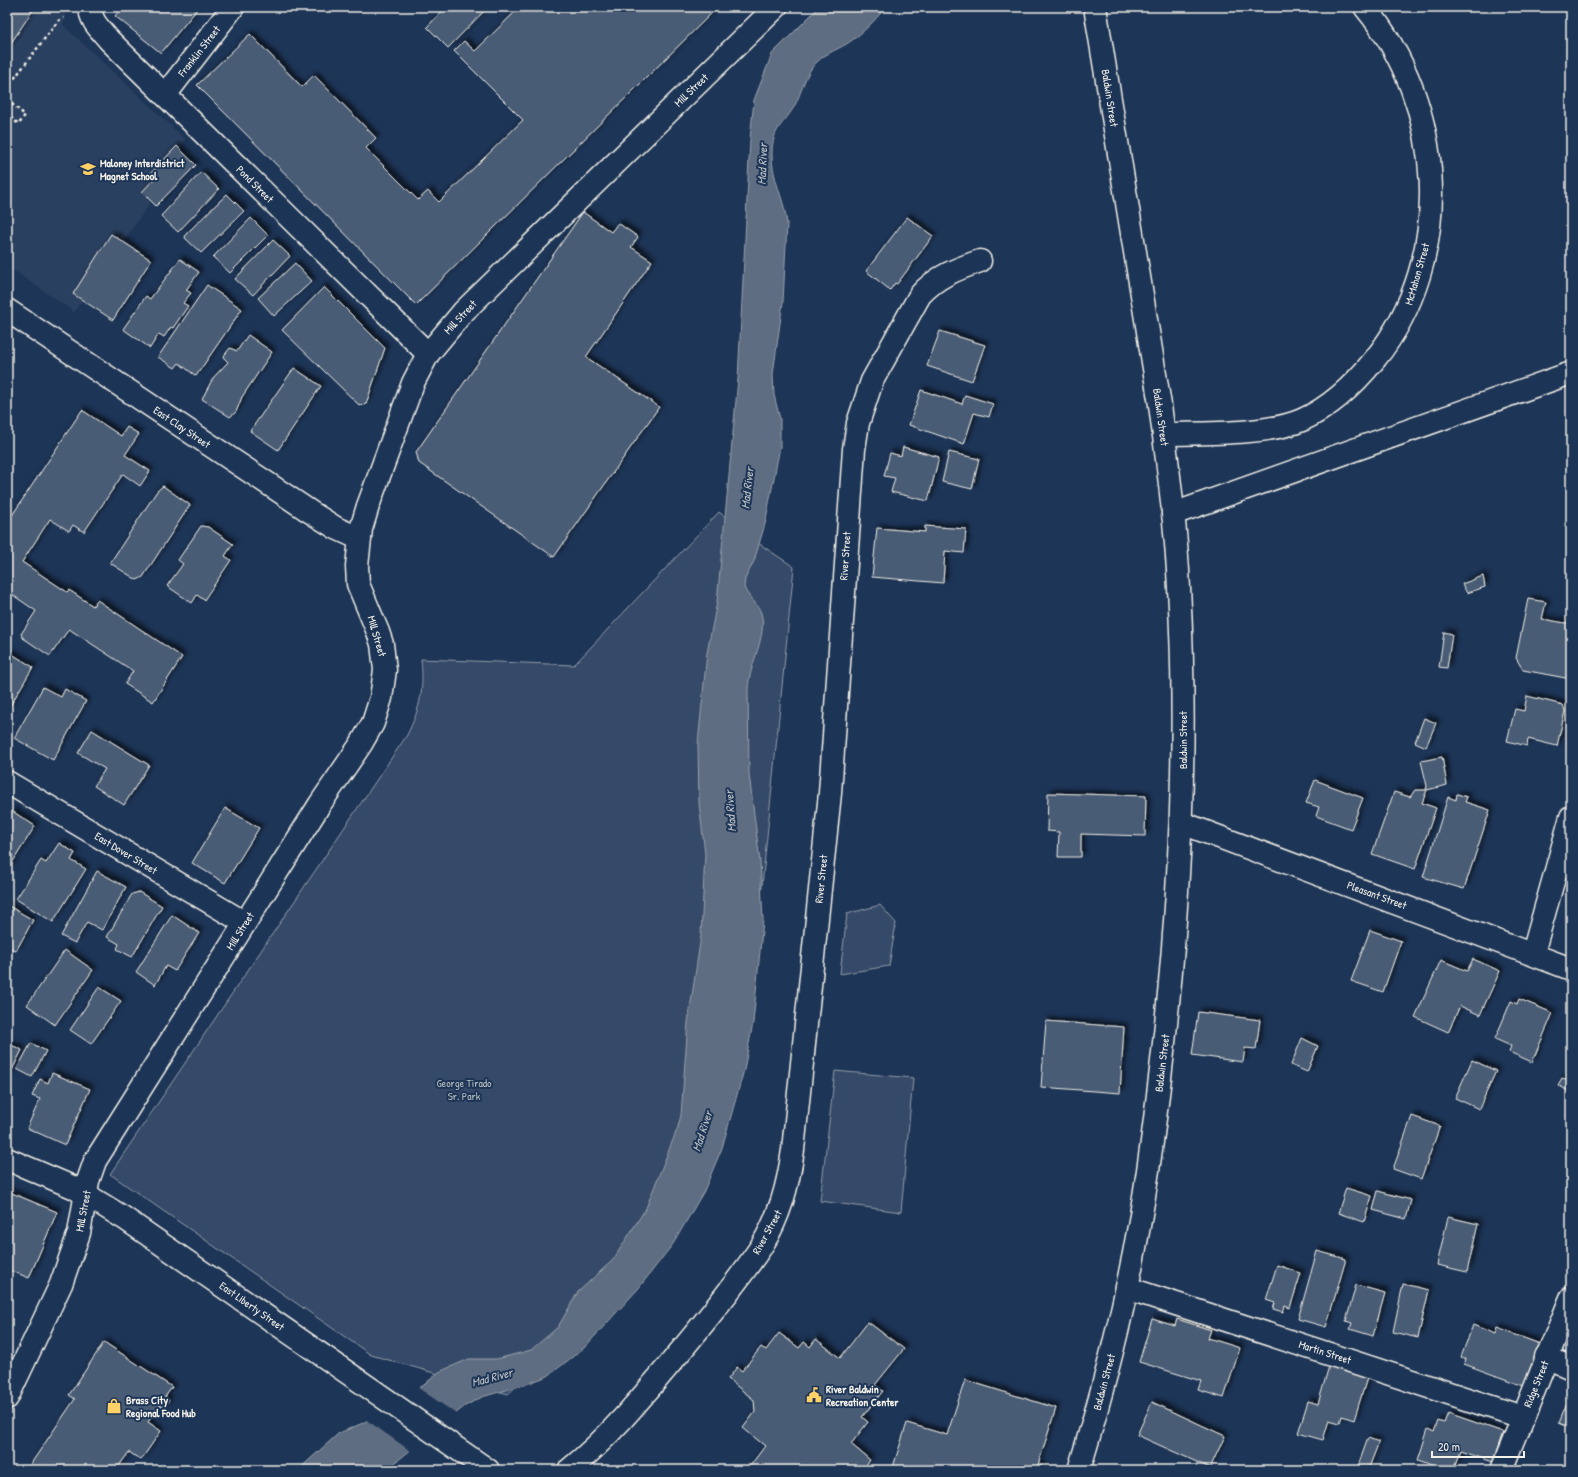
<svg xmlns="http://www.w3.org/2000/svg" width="1578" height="1477" viewBox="0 0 1578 1477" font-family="'Patrick Hand',sans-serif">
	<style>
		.built { fill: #2a4060 }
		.green { fill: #354a67; stroke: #949ea8 }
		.water { fill: #5e6d82; stroke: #9aa2ab }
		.pier { fill: #1d3557 }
		.building { fill: #485b74; stroke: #f4f1e8; filter: url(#shadow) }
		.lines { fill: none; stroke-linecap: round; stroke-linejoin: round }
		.street-casing { stroke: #f4f1e8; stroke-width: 25 }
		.secondary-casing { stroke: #f4f1e8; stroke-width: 25 }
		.highway-casing { stroke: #f4f1e8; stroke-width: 25 }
		.path { stroke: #f4f1e8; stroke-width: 2.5; stroke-dasharray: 3 3; stroke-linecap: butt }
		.street { stroke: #1d3557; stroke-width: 22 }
		.secondary { stroke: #1d3557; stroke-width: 22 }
		.highway { stroke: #1d3557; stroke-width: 22 }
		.labels { text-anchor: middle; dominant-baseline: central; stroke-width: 4; stroke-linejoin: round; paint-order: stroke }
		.street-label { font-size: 11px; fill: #f4f1e8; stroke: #1d3557 }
		.poi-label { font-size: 11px; font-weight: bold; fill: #f4f1e8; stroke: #1d3557; text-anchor: start }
		.park-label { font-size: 11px; fill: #bbbfc1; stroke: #1d3557 }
		.water-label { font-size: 12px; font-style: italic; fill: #c0c3c4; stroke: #1d3557 }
	</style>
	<defs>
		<filter id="shadow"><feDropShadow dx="3.5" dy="-3.5" stdDeviation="2" flood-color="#0009"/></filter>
	</defs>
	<rect width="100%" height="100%" fill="#1d3557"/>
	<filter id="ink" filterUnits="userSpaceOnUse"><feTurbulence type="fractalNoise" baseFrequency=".025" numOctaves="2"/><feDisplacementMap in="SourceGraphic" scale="8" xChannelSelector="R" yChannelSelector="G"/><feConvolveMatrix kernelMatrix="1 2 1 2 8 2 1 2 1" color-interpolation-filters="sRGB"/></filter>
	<g filter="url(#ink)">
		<!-- built -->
		<path class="built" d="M7 7H67L63 25 185 139 153 199 74 312 7 266Z"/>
		<!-- green -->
		<g class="green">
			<path d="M719 512 761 545 794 567 755 956 743 1052 579 1328 508 1394 371 1355 110 1174 407 735C421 707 424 689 421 659L574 665Z"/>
			<path d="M880 905 896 923 889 966 840 974 847 914Z"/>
			<path d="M835 1071 913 1078 901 1212 820 1201Z"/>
		</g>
		<!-- water -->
		<path class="water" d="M819 7H886C876 19 864 32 851 41 840 49 827 52 817 62 804 74 802 93 794 107 782 127 773 127 772 153 771 178 785 199 787 224L783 302 773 374 774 395 780 419V447L765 524 754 561 745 579 744 587C747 597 758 603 761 613 768 635 749 665 748 689L749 774 760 862 763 920 753 1023 744 1070 722 1148 704 1191 673 1244 638 1289 584 1348 548 1376 527 1384 482 1397 465 1406 386 1470H298L339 1433 363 1423 424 1385 439 1372 469 1359H497L531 1350 558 1327 578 1292 613 1260 646 1208 678 1127 681 1115 688 1022 701 936 705 854 699 803 698 744 707 653 717 602 738 379 750 139 754 100 772 54Z"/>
		<!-- pier -->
		<path class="pier" d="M417 1387 458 1415 412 1452 365 1419Z"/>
		<!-- building -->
		<g class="building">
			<path d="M7 7H35L7 49Z"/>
			<path d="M122 7H199L161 53 115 16Z"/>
			<path d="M446 7H488L448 48 427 27Z"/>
			<path d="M520 7H718L416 305 197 85 250 34 302 87 314 75 376 138 366 148 418 200 428 191 439 202 523 120 454 51 464 41 475 51Z"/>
			<path d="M177 146 196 165 156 206 142 192 154 179 149 175Z"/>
			<path d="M201 172 219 189 178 232 161 216Z"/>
			<path d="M227 194 244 211 201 253 185 238 186 234Z"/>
			<path d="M583 212 611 232 618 223 638 237 631 247 652 261 586 357 659 407 554 557 419 463 416 452Z"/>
			<path d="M907 217 933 236 897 284 895 283 890 290 866 271Z"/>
			<path d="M251 218 268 235 230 273 213 257Z"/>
			<path d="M111 234 151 260 113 320 73 294Z"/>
			<path d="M273 240 290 256 253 295 235 279Z"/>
			<path d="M180 259 199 272 186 290 191 293 183 303 188 306 173 328 171 327 164 337 159 334 150 348 123 329 146 296 150 299Z"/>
			<path d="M295 263 312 281 274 316 258 298Z"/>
			<path d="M207 285 242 309 196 376 179 363 175 368 158 357Z"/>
			<path d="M324 287 385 348 366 404 360 406 282 330Z"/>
			<path d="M940 331 985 345 972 381 927 366Z"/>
			<path d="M248 335 272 352 242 397 236 412 230 417 202 399 213 378 228 362 223 357 230 348 237 351Z"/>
			<path d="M294 368 321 386 278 450 250 431Z"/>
			<path d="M921 390 962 404 965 395 993 404 989 417 974 413 964 444 909 425Z"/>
			<path d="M82 410 121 436 127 427 139 434 125 455 150 471 140 486 123 474 84 532 73 525 69 531 50 519 22 562 67 592 69 590 93 606 97 600 182 657 153 702 125 684 133 671 69 629 50 656 23 638 21 634 36 611 7 591V523Z"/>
			<path d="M903 447 939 457 928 501 891 492 895 478 884 476 890 453 901 456Z"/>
			<path d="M949 452 979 459 972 489 942 482Z"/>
			<path d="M163 486 190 505 143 577 137 580 110 563 157 491Z"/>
			<path d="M201 526 208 527 233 544 225 556 231 560 204 600 197 595 192 603 167 586 183 564 178 560Z"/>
			<path d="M925 526 966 529 964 553 945 551 943 583 872 577 877 528 925 532Z"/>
			<path d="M1483 576 1485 587 1467 593 1462 584Z"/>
			<path d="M1528 599 1546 602 1542 619 1571 624V679L1523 670 1516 658Z"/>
			<path d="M1444 632 1452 634 1447 668 1439 667Z"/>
			<path d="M7 651 33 667 7 711Z"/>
			<path d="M43 687 61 697 65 689 86 701 53 760 14 738Z"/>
			<path d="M1527 696 1563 705 1565 711 1557 746 1528 739 1527 746 1507 741 1515 709 1524 711Z"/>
			<path d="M1424 718 1436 723 1426 747 1415 742Z"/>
			<path d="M92 730 149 765 124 805 94 786 105 769 78 753Z"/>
			<path d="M1442 757 1447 785 1427 790 1422 803 1436 808 1415 869 1372 854 1394 792 1410 797 1415 790H1426L1427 786 1421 761Z"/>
			<path d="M1315 780 1363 798 1351 829 1316 816 1319 807 1306 803Z"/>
			<path d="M1048 793 1146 796 1145 836 1081 834V857H1058L1059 832 1047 831Z"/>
			<path d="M1457 794 1467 797 1465 802 1490 810 1464 889 1423 877 1448 797 1456 800Z"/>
			<path d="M225 808 259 828 225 883 192 863Z"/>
			<path d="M12 811 35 826 7 871V819Z"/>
			<path d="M59 843 75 853 71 860 86 869 53 922 16 899 41 860 46 863Z"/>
			<path d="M97 871 126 887 102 930 87 922 75 943 61 936Z"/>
			<path d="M139 892 162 906 132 957 117 949 119 944 107 937 132 894Z"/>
			<path d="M7 905 33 920 16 951 9 947 7 950Z"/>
			<path d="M172 915 199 933 175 971 166 966 155 985 136 972Z"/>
			<path d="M1370 930 1401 941 1383 992 1351 981Z"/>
			<path d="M65 950 93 970 55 1025 27 1005Z"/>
			<path d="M1473 959 1500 971 1480 1015 1460 1006 1448 1032 1415 1017 1441 960 1467 971Z"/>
			<path d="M99 987 121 1001 91 1044 70 1030Z"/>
			<path d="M1519 999 1553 1013 1532 1062 1509 1052 1511 1046 1495 1039 1511 1001 1517 1004Z"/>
			<path d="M1198 1012 1260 1020 1256 1049 1245 1048 1243 1062 1192 1055Z"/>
			<path d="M1046 1021 1124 1027 1120 1093 1041 1087Z"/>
			<path d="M1302 1038 1318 1046 1307 1072 1291 1065Z"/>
			<path d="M7 1043 22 1050 7 1080Z"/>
			<path d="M31 1043 46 1051 32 1077 17 1069Z"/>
			<path d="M1472 1060 1496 1071 1479 1109 1455 1098Z"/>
			<path d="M52 1073 90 1089 65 1145 27 1128 40 1099 32 1096 40 1079 48 1083Z"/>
			<path d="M1562 1078 1568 1081V1091L1558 1085Z"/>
			<path d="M1412 1116 1440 1126 1421 1179 1393 1169Z"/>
			<path d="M1346 1188 1372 1196 1364 1222 1338 1213Z"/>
			<path d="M7 1191 57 1212 29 1278 7 1269Z"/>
			<path d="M1378 1191 1411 1200 1406 1219 1373 1210Z"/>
			<path d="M1448 1217 1478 1224 1467 1272 1437 1265Z"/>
			<path d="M1317 1251 1346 1259 1326 1327 1298 1319Z"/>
			<path d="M1277 1265 1301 1273 1290 1308 1285 1306 1283 1312 1273 1309 1275 1303 1266 1300Z"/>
			<path d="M1403 1284 1429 1290 1418 1338 1393 1332Z"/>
			<path d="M1356 1285 1385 1293 1373 1336 1350 1329 1352 1323 1346 1321Z"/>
			<path d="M1152 1319 1175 1326 1177 1319 1211 1330 1208 1338 1240 1348 1224 1398 1198 1390 1201 1381 1139 1362Z"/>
			<path d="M868 1322 904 1349 875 1385 883 1391 862 1417 868 1422 851 1444 870 1460 862 1470H747L765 1446 743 1428 755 1412 754 1400 728 1379 737 1367 742 1371 761 1347 766 1350 779 1333 799 1348 804 1342 810 1347 816 1339 840 1358Z"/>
			<path d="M1473 1325 1495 1334 1497 1328 1540 1344 1524 1386 1464 1364 1466 1359 1461 1357Z"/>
			<path d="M104 1342 172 1387 165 1397 169 1400 164 1408 160 1405 148 1422 161 1431 141 1460 129 1452 116 1470H38L30 1465 75 1399 69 1395Z"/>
			<path d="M1329 1366 1367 1378 1354 1420 1342 1416 1340 1423 1329 1420 1323 1440 1298 1433 1308 1401 1318 1404Z"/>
			<path d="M965 1380 1056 1408 1038 1465 1044 1467 1043 1470H892L907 1423 947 1435Z"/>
			<path d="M1571 1394V1428L1559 1423Z"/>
			<path d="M1152 1402 1225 1436 1210 1468 1137 1435Z"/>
			<path d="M1448 1413 1503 1432 1493 1462 1461 1451 1454 1470H1446L1418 1460 1428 1429 1434 1432 1438 1421 1444 1423Z"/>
			<path d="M1368 1438 1379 1442 1368 1470 1358 1466Z"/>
		</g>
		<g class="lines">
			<!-- street casing -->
			<g class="street-casing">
				<g id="street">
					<path d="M90 7C90 21 101 30 109 40L428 354"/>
					<path d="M165 95 233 7"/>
					<path d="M7 310 309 511 336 528 360 539"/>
					<path d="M1164 434C1201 433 1268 435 1302 420 1331 407 1355 384 1375 359 1456 258 1446 105 1365 7"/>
					<path d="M7 782 245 923"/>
					<path d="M1182 823 1571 969"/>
					<path d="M1533 953 1571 817"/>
					<path d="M1127 1288 1522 1417"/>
					<path d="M1546 1357 1571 1368"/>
					<path d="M7 1398 61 1284 79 1233 88 1181 95 1161 320 804 361 744 373 723 381 698 385 670 382 644 378 632 358 584 357 566 361 529 368 506 413 383 428 354 463 312 776 7"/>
					<path d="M569 1470C607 1439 638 1402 669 1365 701 1327 733 1288 761 1247 780 1216 788 1186 793 1150L830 793 854 449 858 423 872 381 920 295C937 276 957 269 980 261"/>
					<path d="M1502 1470 1571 1298"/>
				</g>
			</g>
			<!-- secondary casing -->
			<g class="secondary-casing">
				<g id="secondary">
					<path d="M7 1159 75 1188 124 1218 488 1470"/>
					<path d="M1079 1470C1097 1410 1114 1349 1127 1287 1144 1210 1154 1131 1163 1052 1180 898 1188 743 1179 588 1176 527 1168 466 1160 405L1095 7"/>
				</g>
			</g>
			<!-- highway casing -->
			<g class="highway-casing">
				<path id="highway" d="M1173 514 1571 373"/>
			</g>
			<!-- path -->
			<g class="path">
				<path d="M7 88 58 21 64 18"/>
				<path d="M7 100 25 115 19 124 7 115"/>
			</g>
			<!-- street -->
			<use href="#street" class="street"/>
			<!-- secondary -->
			<use href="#secondary" class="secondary"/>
			<!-- highway -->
			<use href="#highway" class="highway"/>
		</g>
	</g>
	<!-- icons -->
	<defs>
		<g id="school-bare" transform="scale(1.2)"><path d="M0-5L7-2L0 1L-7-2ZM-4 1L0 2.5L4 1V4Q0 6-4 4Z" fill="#ffd166" stroke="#1d3557" stroke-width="2.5" paint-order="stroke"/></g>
		<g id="civic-bare" transform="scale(1.2)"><path d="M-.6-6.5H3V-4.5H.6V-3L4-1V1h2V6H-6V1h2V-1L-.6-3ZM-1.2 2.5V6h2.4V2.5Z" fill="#ffd166" stroke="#1d3557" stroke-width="2.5" paint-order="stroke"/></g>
		<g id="shop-bare" transform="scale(1.2)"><path d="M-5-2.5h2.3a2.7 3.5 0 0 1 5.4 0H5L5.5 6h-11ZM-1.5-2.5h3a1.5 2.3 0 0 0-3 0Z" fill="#ffd166" stroke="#1d3557" stroke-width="2.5" paint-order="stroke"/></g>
	</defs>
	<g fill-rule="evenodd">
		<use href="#school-bare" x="88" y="169"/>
		<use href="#civic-bare" x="814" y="1395"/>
		<use href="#shop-bare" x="114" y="1406"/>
	</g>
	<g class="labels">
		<!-- street labels -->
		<g class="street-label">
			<text transform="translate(199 51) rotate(-52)">Franklin Street</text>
			<text transform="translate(691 90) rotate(-44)">Mill Street</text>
			<text transform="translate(1110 98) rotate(81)">Baldwin Street</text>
			<text transform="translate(255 184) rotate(45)">Pond Street</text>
			<text transform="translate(1417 274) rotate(-74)">McMahon Street</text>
			<text transform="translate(460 317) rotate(-47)">Mill Street</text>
			<text transform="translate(1161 417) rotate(82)">Baldwin Street</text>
			<text transform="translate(182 427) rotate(34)">East Clay Street</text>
			<text transform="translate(845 556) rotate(-86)">River Street</text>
			<text transform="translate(377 636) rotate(74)">Mill Street</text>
			<text transform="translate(1183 740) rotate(-90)">Baldwin Street</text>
			<text transform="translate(126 853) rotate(31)">East Dover Street</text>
			<text transform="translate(821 879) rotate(-84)">River Street</text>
			<text transform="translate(1377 895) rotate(20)">Pleasant Street</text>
			<text transform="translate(240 931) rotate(-58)">Mill Street</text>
			<text transform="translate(1162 1063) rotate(-83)">Baldwin Street</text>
			<text transform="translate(83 1211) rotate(-79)">Mill Street</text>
			<text transform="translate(767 1232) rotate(-61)">River Street</text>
			<text transform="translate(252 1306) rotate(35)">East Liberty Street</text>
			<text transform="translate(1325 1352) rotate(18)">Martin Street</text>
			<text transform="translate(1104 1382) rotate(-75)">Baldwin Street</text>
			<text transform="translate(1536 1384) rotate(-68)">Ridge Street</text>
		</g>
		<!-- poi labels -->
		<g class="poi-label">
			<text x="100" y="163">Maloney Interdistrict<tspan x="100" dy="13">Magnet School</tspan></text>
			<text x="826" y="1389">River Baldwin<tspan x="826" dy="13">Recreation Center</tspan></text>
			<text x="126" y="1400">Brass City<tspan x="126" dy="13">Regional Food Hub</tspan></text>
		</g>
		<!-- park labels -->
		<g class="park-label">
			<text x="464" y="1083">George Tirado<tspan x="464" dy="13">Sr. Park</tspan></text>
		</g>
		<!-- water labels -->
		<g class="water-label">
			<text transform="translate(762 164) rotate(-88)">Mad River</text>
			<text transform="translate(747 488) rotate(-84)">Mad River</text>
			<text transform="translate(730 811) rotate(-94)">Mad River</text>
			<text transform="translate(702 1131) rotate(-72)">Mad River</text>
			<text transform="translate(492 1377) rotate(-15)">Mad River</text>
		</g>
	</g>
	<!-- margin -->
	<rect width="1578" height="1477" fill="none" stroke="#1d3557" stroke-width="24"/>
	<rect x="12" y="12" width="1554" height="1453" fill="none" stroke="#f4f1e8" stroke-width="1.5" filter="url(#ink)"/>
	<!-- scale -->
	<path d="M1432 1451v6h92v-6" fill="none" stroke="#f4f1e8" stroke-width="2"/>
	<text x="1438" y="1451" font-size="12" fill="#f4f1e8" stroke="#1d3557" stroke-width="3" paint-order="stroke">20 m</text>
</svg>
